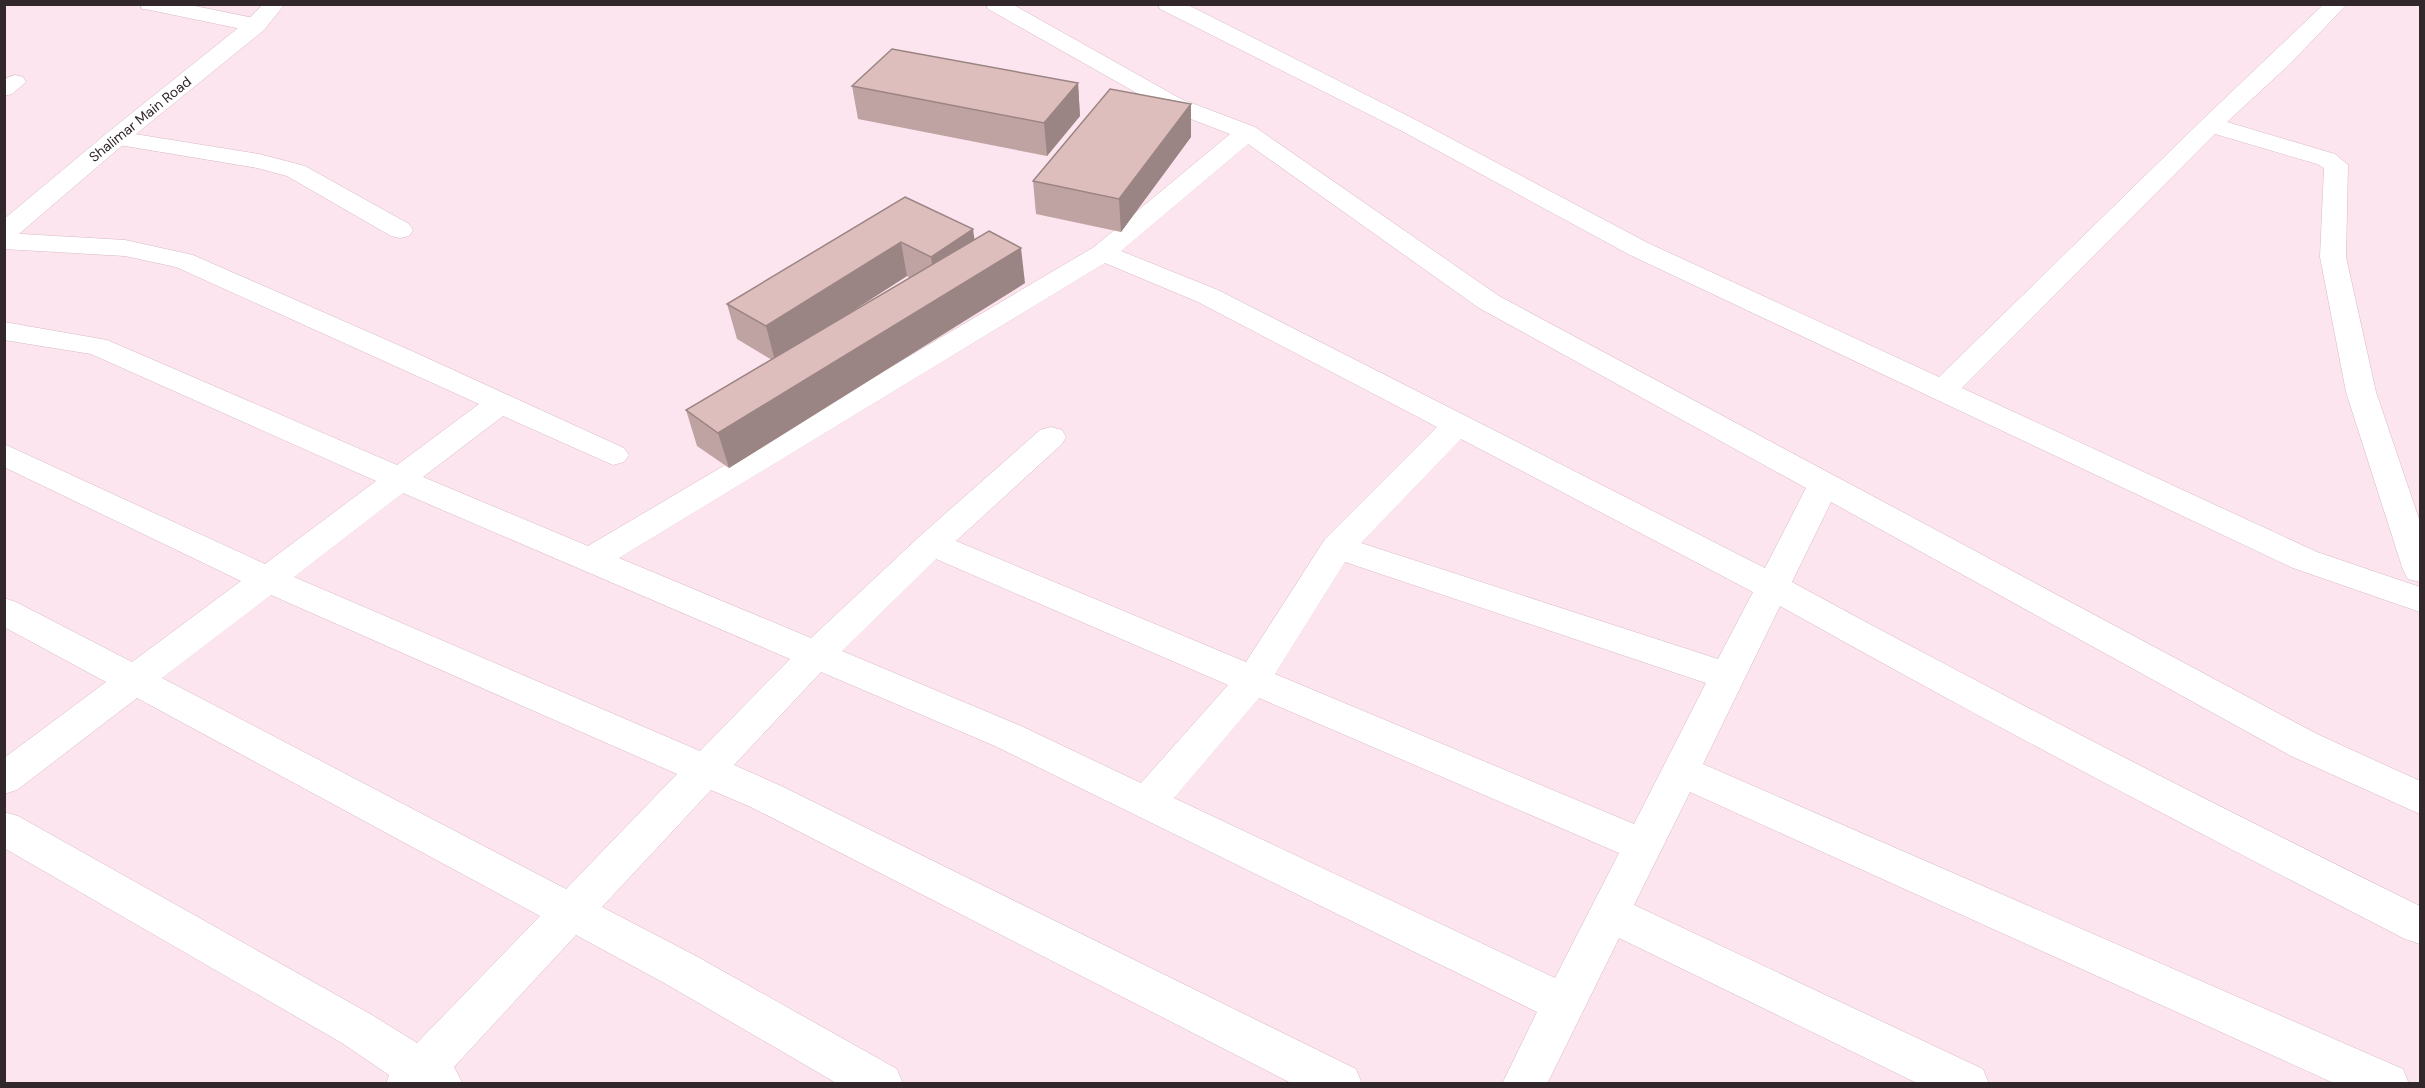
<svg xmlns="http://www.w3.org/2000/svg" width="2425" height="1088" viewBox="0 0 2425 1088" font-family="'DM Sans',sans-serif">
	<style>
		.lines { fill: none; stroke-linecap: round; stroke-linejoin: round }
		.street-casing { stroke: #d7bac5; stroke-width: 1 }
		.secondary-casing { stroke: #d7bac5; stroke-width: 1 }
		.street { fill: #fff; fill-rule: evenodd }
		.secondary { fill: #fff; fill-rule: evenodd }
		.wall { fill: #bfa3a2; fill-rule: evenodd }
		.shaded-wall { fill: #9b8584 }
		.building { fill: #debebc; stroke: #9b8584; stroke-width: 1.5 }
		.labels { text-anchor: middle; dominant-baseline: central; stroke-width: 4.5; stroke-linejoin: round; paint-order: stroke }
		.far-street-label { font-size: 14px; fill: #32272b; stroke: #fff }
	</style>
	<rect width="100%" height="100%" fill="#fde5ef"/>
	<g class="lines">
		<!-- street casing -->
		<g class="street-casing">
			<g id="street">
				<path d="M140 4H185L264 20 267 25 264 30 256 32 150 10 142 9Z"/>
				<path d="M986 4H1012L1181 99 1255 127 1499 296 2317 734 2420 781V814L2291 756 1831 502 1792 582C1999 695 2209 802 2420 906V944L2405 939C2195 831 1986 722 1780 606L1703 764 2403 1069 2409 1084H2336L1690 792 1634 905 1983 1069 1989 1084H1919L1619 938 1547 1084H1502L1537 1012 995 746 821 672 734 765 779 785 1356 1069 1362 1084H1293L751 807 711 790 602 907 696 956 897 1069 903 1084H838L666 984 576 935 454 1067 463 1084H386L389 1075 342 1043 4 848V812L18 816 372 1015 417 1043 540 916 137 698 17 790 4 794V758L106 682 4 627V598L16 602 132 662 241 581 4 467V444L265 564 376 481 91 354 4 340V322L107 340 397 465 479 404 176 267 125 256 4 249V233L125 240 193 255 414 352 624 448 629 455 624 462 613 465 503 416 423 477 588 546 1094 247 1230 134 1165 109 988 9ZM1248 144 1479 308 1806 488 1765 568 1218 290 1121 251ZM1105 263 1198 302 1437 427 1325 539 1246 662 956 541 1062 444 1066 437 1062 430 1051 427 1040 430 920 536 811 638 619 558ZM1461 439 1753 592 1718 659 1361 543ZM403 493 790 659 700 751 294 577ZM936 559 1228 685 1141 783 1021 726 842 651ZM1345 562 1706 683 1634 824 1275 674ZM271 595 677 774 566 889 162 678ZM1259 698 1619 853 1555 978 1174 798Z"/>
				<path d="M1158 4H1186L1416 120 1648 243 1939 377 2202 120 2324 4H2347L2290 64 2227 122 2335 154 2348 165 2346 257 2376 392 2420 522V582L2408 579 2403 570 2346 392 2320 257 2324 168 2317 164 2215 134 1962 388 2317 552 2420 587V612L2293 568 1630 255 1400 130 1160 9Z"/>
				<path d="M15 75 23 77 26 82 12 94 4 96V79Z"/>
				<path d="M116 131 259 154 305 166 409 224 413 230 409 236 400 238 391 236 287 176 257 168 107 143 104 138 107 133Z"/>
			</g>
		</g>
		<!-- secondary casing -->
		<g class="secondary-casing">
			<path id="secondary" d="M263 4H285L264 30 125 143 13 239 4 241V219L107 133 248 20Z"/>
		</g>
		<!-- street -->
		<use href="#street" class="street"/>
		<!-- secondary -->
		<use href="#secondary" class="secondary"/>
	</g>
	<!-- wall -->
	<g class="wall">
		<path d="M1078 83 1080 116 1047 156 858 119 852 86Z"/>
		<path d="M1191 104V137L1121 232 1036 214 1033 181Z"/>
		<path d="M905 197 975 240 1025 283 729 468 697 446 686 410 772 360 737 339 727 304ZM907 276 910 278 840 319Z"/>
	</g>
	<!-- shaded-wall -->
	<g class="shaded-wall">
		<path d="M1078 83 1080 116 1047 156 1044 123Z"/>
		<path d="M1191 104V137L1121 232 1119 199Z"/>
		<path d="M973 229 978 264 936 291 931 257Z"/>
		<path d="M901 242 907 276 775 361 766 326Z"/>
		<path d="M1021 248 1025 283 729 468 718 433Z"/>
	</g>
	<!-- building -->
	<g class="building">
		<path d="M892 49 1078 83 1044 123 852 86Z"/>
		<path d="M1110 89 1191 104 1119 199 1033 181Z"/>
		<path d="M905 197 973 229 931 257 901 242 766 326 727 304Z"/>
		<path d="M989 231 1021 248 718 433 686 410Z"/>
	</g>
	<g class="labels">
		<!-- far-street labels -->
		<g class="far-street-label">
			<text transform="translate(140 119) rotate(-39)">Shalimar Main Road</text>
		</g>
	</g>
	<!-- border -->
	<rect width="2425" height="1088" fill="none" stroke="#32272b" stroke-width="12"/>
</svg>
